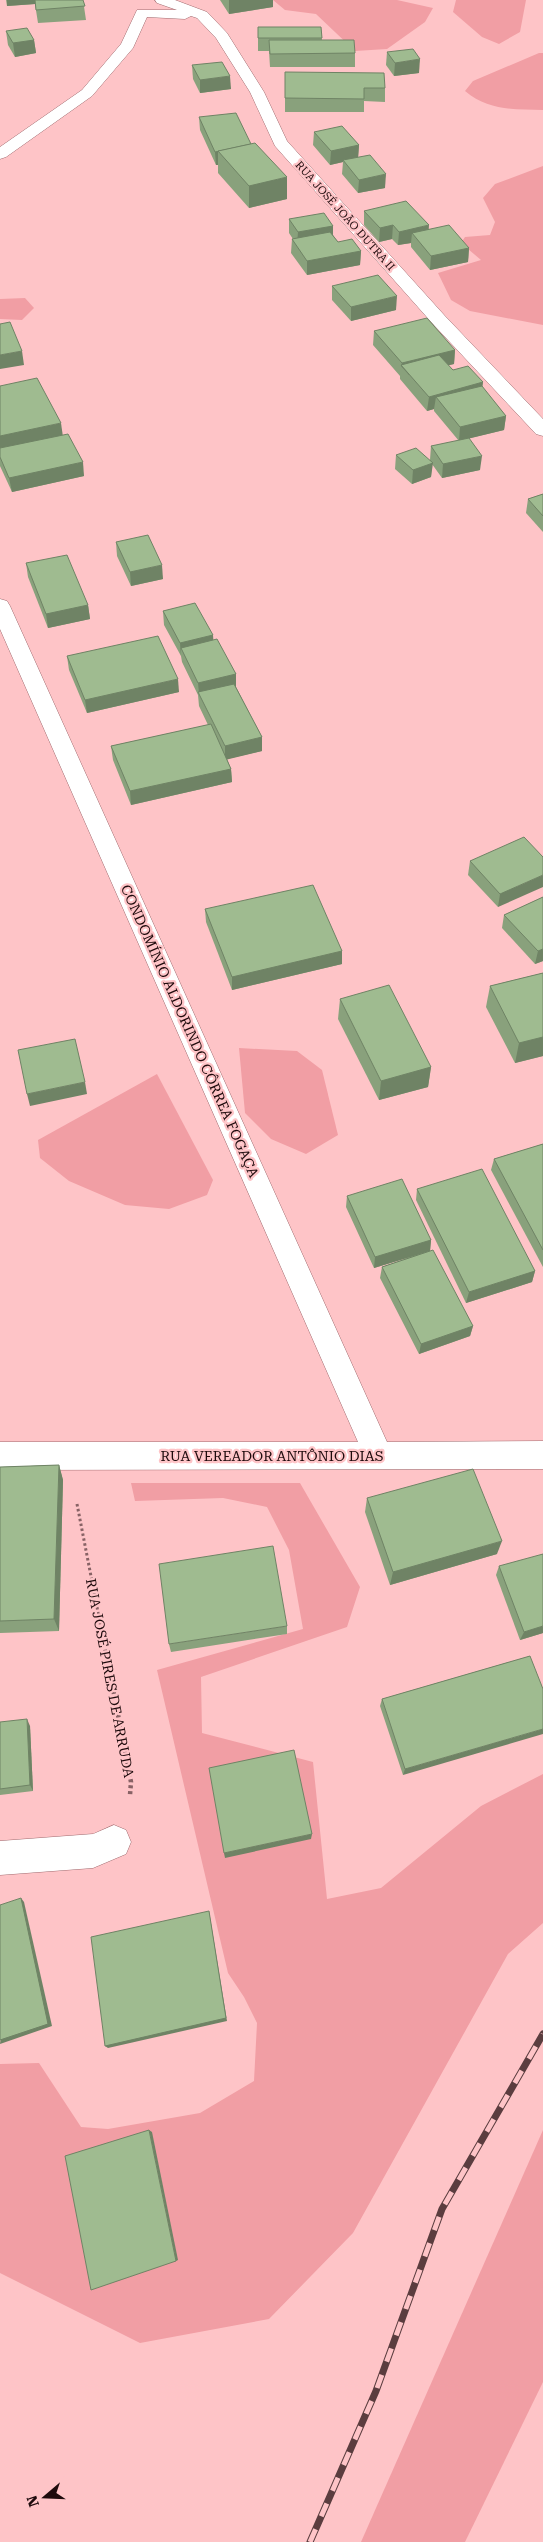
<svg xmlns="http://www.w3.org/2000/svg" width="543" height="2542" viewBox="0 0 543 2542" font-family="'Roboto Serif',serif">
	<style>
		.green { fill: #f19ea4 }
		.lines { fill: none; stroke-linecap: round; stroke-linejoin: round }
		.minor-casing { stroke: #a06b6f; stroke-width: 1 }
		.path-far1 { stroke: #886265; stroke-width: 3; stroke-dasharray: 2.5 2.5; stroke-linecap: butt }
		.path { stroke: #886265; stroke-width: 4.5; stroke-dasharray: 3 3; stroke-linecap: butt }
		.minor { fill: #fff; fill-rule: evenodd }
		.rail-casing { stroke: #5b3d3f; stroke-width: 7 }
		.rail { stroke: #fec4c7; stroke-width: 5; stroke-dasharray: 14; stroke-linecap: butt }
		.wall { fill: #89a17c }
		.shaded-wall { fill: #6f8365 }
		.building { fill: #9fbb90; stroke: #6f8365 }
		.labels { text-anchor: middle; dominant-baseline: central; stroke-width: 4.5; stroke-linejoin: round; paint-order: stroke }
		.far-street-label { font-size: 11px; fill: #1e0a0c; stroke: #fec4c7 }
		.street-label { font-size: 14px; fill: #1e0a0c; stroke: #fec4c7 }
	</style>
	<rect width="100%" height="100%" fill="#fec4c7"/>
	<!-- green -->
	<g class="green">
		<path d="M273 0H397L433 8 425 22 387 49 355 51 316 14 285 10Z"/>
		<path d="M456 0H526L520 32 499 44 482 37 453 12Z"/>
		<path d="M539 53H543V110C513 109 489 111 465 91L473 81Z"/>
		<path d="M543 166V325L470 311 451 300 438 273 481 260 461 243 465 237 490 235 495 222 483 198 495 184Z"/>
		<path d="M25 298 34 308 22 320 0 319V299Z"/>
		<path d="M239 1048 297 1051 322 1070 338 1135 306 1154 271 1139 245 1113Z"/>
		<path d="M157 1074 213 1180 207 1195 169 1209 125 1205 69 1181 40 1158 38 1140Z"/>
		<path d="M131 1483H300L360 1587 347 1627 201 1677 202 1733 313 1762 327 1899 381 1888 481 1806 543 1774V1923L508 1954 353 2233 269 2319 140 2343 0 2273V2064L39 2063 81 2127 108 2129 200 2113 254 2081 257 2023 244 1997 228 1973 157 1670 303 1629 289 1550 267 1507 223 1498 135 1501Z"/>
		<path d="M543 2130V2382L465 2542H361Z"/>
	</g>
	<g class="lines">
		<!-- minor casing -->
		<g class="minor-casing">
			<g id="minor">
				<path d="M155 0H175L207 12 227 33 264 92 287 141 445 316 543 419V436L536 434 433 324 275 146 250 92 216 38 197 18 191 16 185 19 147 17 133 48 92 96 6 157 0 159V147L82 90 121 44 137 10H177L157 3Z"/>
				<path d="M0 599 7 601 10 606 387 1442 543 1441V1469L0 1470V1442H358L0 629Z"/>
				<path d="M114 1825 126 1830 131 1842 126 1854 93 1868 0 1875V1841L93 1834Z"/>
			</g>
		</g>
		<!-- path-far1 -->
		<path class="path-far1" d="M77 1504 102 1633"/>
		<!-- path -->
		<path class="path" d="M102 1632 131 1782 130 1795"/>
		<!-- minor -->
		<use href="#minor" class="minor"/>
		<!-- rail casing -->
		<g class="rail-casing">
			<path id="rail" d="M310 2542 376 2391 442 2209 543 2034"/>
		</g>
		<!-- rail -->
		<use href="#rail" class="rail"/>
	</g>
	<!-- wall -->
	<g class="wall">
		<path d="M6 0H83L86 20 38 23 35 4 7 6Z"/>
		<path d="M220 0H273V7L229 14Z"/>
		<path d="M258 27H321L322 40 355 53V67H270L269 51H258Z"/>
		<path d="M6 31 34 40 36 53 15 57 8 45Z"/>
		<path d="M387 52 419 73 394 76 386 65Z"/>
		<path d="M192 65 231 89 200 93 193 79Z"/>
		<path d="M285 72 385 88V102L364 101V112H285Z"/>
		<path d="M199 117 251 144 287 199 249 208 218 173V165H216L200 130Z"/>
		<path d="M314 132 359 145 358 157 385 188 358 193 342 174 343 162 330 165 313 145Z"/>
		<path d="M364 211 429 229 469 248 468 262 430 270 411 247V243L398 245 392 239 379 242 364 225Z"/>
		<path d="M289 219 333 226V235L338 242 361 251 360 265 307 275 291 253 292 239H293L289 233Z"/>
		<path d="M332 286 396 310 351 321 332 300Z"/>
		<path d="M374 331 455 350 454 364 448 365 453 370 483 382 482 387 506 416 504 430 466 439 480 470 442 478 432 464 431 477 412 484 395 469 396 455 430 460 431 446 459 441 434 411V409L427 411 400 379V376L373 345Z"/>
		<path d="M0 386 62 435 84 476 12 492 0 466Z"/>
		<path d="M543 494V532L526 513 528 499Z"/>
		<path d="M116 542 163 579 131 586 117 556Z"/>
		<path d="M26 563 88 605 90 619 48 628 28 577Z"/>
		<path d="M163 611 213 635V640L236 674V687L262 737V751L227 759 231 769 232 782 131 805 113 760 111 746 208 725 199 706 198 695 182 662 181 656 164 625Z"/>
		<path d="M67 656 179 692 87 713 69 670Z"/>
		<path d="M543 857 498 907 468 875 470 861Z"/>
		<path d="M543 897V961L535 964 502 928 504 915Z"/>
		<path d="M205 909 342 951V964L232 990 206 922Z"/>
		<path d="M543 973V1056L515 1063 486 1007 490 986Z"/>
		<path d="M340 999 431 1067 428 1087 379 1100 338 1019Z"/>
		<path d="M543 1144V1267L491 1170 494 1159Z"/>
		<path d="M417 1189 535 1271 532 1282 466 1303 416 1200Z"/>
		<path d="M347 1196 431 1240 430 1251 473 1326 470 1336 419 1354 380 1278 382 1267 410 1257 374 1268 346 1207Z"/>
		<path d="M59 1465 63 1480 59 1631 0 1633V1467Z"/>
		<path d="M367 1498 497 1554 390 1585 365 1512Z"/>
		<path d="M499 1566 543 1633 520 1640 496 1575Z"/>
		<path d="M287 1626V1634L171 1652 169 1644Z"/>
		<path d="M530 1656 403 1775 380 1706 382 1699Z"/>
		<path d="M0 1722 30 1726 33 1791 0 1795Z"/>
	</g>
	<!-- shaded-wall -->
	<g class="shaded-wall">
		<path d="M7 0H35V4L7 6Z"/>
		<path d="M229 0H273V7L229 14Z"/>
		<path d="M34 40 36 53 15 57 13 43Z"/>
		<path d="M420 59 419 73 394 76 395 63Z"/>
		<path d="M230 76 231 89 200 93V80Z"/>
		<path d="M359 145 358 159 343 160V162L330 165 331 151Z"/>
		<path d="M218 151V165H216L215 152Z"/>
		<path d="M386 174 385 188 358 193 359 180Z"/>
		<path d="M287 177V199L249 208V186Z"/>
		<path d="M393 225 392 239 379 242 380 228Z"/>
		<path d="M429 225 428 239 412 233 411 243 398 245 399 232Z"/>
		<path d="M333 226V240L297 246 298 232Z"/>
		<path d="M469 248 468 262 430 270 431 256Z"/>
		<path d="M361 251 360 265 307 275V261Z"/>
		<path d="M397 296 396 310 351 321V307Z"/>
		<path d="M455 350 454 364 409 375 401 366 402 363Z"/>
		<path d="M22 351 24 365 0 369V355Z"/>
		<path d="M483 382 481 396 436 397 434 409 427 411 429 397Z"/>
		<path d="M506 416 504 430 459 441 460 427Z"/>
		<path d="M61 423 63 437 0 451V436Z"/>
		<path d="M482 456 480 470 442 478 443 464Z"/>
		<path d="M83 462 84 476 12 492 9 478Z"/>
		<path d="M433 463 431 477 412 484 413 470Z"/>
		<path d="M162 565 163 579 131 586 130 572Z"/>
		<path d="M88 605 90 619 48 628 46 614Z"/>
		<path d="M213 635 214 649 181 648V656L180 643Z"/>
		<path d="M236 674V688L199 693 198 683Z"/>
		<path d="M178 679 179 692 87 713 85 700Z"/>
		<path d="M262 737V751L225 760V746Z"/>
		<path d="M231 769 232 782 131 805 130 791Z"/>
		<path d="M543 875V887L498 907 500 894Z"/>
		<path d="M543 949V961L535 964 538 951Z"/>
		<path d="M342 951V964L232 990V977Z"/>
		<path d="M543 1037V1056L515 1063 519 1043Z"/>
		<path d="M431 1067 428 1087 379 1100 381 1081Z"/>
		<path d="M85 1082 87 1094 30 1106 27 1094Z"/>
		<path d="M431 1240 430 1251 374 1268 375 1257Z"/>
		<path d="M535 1271 532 1282 466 1303 469 1292Z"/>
		<path d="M473 1326 470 1336 419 1354 421 1344Z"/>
		<path d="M59 1465 63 1480 59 1631 54 1619Z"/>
		<path d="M502 1541 497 1554 390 1585 393 1572Z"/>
		<path d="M543 1626V1633L520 1640 524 1632Z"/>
		<path d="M27 1719 30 1726 33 1791 30 1785Z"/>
		<path d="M543 1729V1734L403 1775 405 1769Z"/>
		<path d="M312 1834 311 1839 225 1858 224 1853Z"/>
		<path d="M21 1898 24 1902 52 2026 0 2044Z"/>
		<path d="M209 1911 227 2021 108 2048 105 2046Z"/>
		<path d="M149 2130 152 2132 178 2260 176 2261Z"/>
	</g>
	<!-- building -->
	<g class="building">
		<path d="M35 0H83L85 6 36 10Z"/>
		<path d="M258 27H321L322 38H258Z"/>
		<path d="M27 28 34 40 13 43 6 31Z"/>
		<path d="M269 40H354L355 53 270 54Z"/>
		<path d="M413 49 420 59 395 63 387 52Z"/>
		<path d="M222 62 230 76 200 80 192 65Z"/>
		<path d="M285 72 384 73 385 88H364V99L285 98Z"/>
		<path d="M236 113 251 144 215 152 199 117Z"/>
		<path d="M342 126 359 145 331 151 314 132Z"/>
		<path d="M255 143 287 177 249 186 218 151Z"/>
		<path d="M370 155 386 174 359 180 343 160Z"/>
		<path d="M406 201 429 225 399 232 393 225 380 228 364 211Z"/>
		<path d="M324 213 333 226 298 232 289 219Z"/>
		<path d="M449 225 469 248 431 256 412 233Z"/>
		<path d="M330 232 338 242 352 239 361 251 307 261 292 239Z"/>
		<path d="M378 275 397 296 351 307 332 286Z"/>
		<path d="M427 318 455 350 402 363 374 331Z"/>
		<path d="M10 322 22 351 0 355V324Z"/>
		<path d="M439 355 453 370 468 366 483 382 429 397 401 365Z"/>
		<path d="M37 378 61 423 0 436V386Z"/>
		<path d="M482 386 506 416 460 427 436 397Z"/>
		<path d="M68 434 83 462 9 478 0 457V448Z"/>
		<path d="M469 438 482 456 443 464 431 446Z"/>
		<path d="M416 448 433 463 413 470 396 455Z"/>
		<path d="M543 494V516L528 499Z"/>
		<path d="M148 535 162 565 130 572 116 542Z"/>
		<path d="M67 555 88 605 46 614 26 563Z"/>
		<path d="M195 603 213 635 180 643 163 611Z"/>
		<path d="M158 636 178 679 85 700 67 656Z"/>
		<path d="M217 639 236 674 198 683 181 648Z"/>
		<path d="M234 684 262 737 225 746 198 692Z"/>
		<path d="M211 724 231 769 130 791 111 746Z"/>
		<path d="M524 837 543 857V875L500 894 470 861Z"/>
		<path d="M313 885 342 951 232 977 205 909Z"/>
		<path d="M543 897V949L538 951 504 915Z"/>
		<path d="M543 973V1037L519 1043 490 986Z"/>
		<path d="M389 985 431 1067 381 1081 340 999Z"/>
		<path d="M75 1039 85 1082 27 1094 18 1050Z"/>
		<path d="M543 1144V1250L494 1159Z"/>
		<path d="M482 1169 535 1271 469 1292 417 1189Z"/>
		<path d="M402 1179 431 1240 375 1257 347 1196Z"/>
		<path d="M433 1250 473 1326 421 1344 382 1267Z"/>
		<path d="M59 1465 54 1619 0 1621V1467Z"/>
		<path d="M473 1469 502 1541 393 1572 367 1498Z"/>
		<path d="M273 1546 287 1626 169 1644 159 1564Z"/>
		<path d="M543 1554V1626L524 1632 499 1566Z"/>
		<path d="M530 1656 543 1689V1729L405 1769 382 1699Z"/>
		<path d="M27 1719 30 1785 0 1789V1722Z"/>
		<path d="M294 1750 312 1834 224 1853 209 1768Z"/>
		<path d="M21 1898 48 2024 0 2040V1905Z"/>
		<path d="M209 1911 226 2018 105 2046 91 1937Z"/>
		<path d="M149 2130 176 2261 91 2290 65 2156Z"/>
	</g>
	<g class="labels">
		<!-- far-street labels -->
		<g class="far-street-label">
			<text transform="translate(345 216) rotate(48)">RUA JOSÉ JOÃO DUTRA II</text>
		</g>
		<!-- street labels -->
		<g class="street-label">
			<text transform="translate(190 1031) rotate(66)">CONDOMÍNIO ALDORINDO CÔRREA FOGAÇA</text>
			<text x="272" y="1456">RUA VEREADOR ANTÔNIO DIAS</text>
			<text transform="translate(110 1678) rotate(79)">RUA JOSÉ PIRES DE ARRUDA</text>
		</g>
	</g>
	<!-- north arrow -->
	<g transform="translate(45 2497) rotate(251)" stroke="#fec4c7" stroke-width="4" paint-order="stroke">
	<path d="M0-4L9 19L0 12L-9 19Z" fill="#1e0a0c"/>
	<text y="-8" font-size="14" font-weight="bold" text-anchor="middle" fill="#1e0a0c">N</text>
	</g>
</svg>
